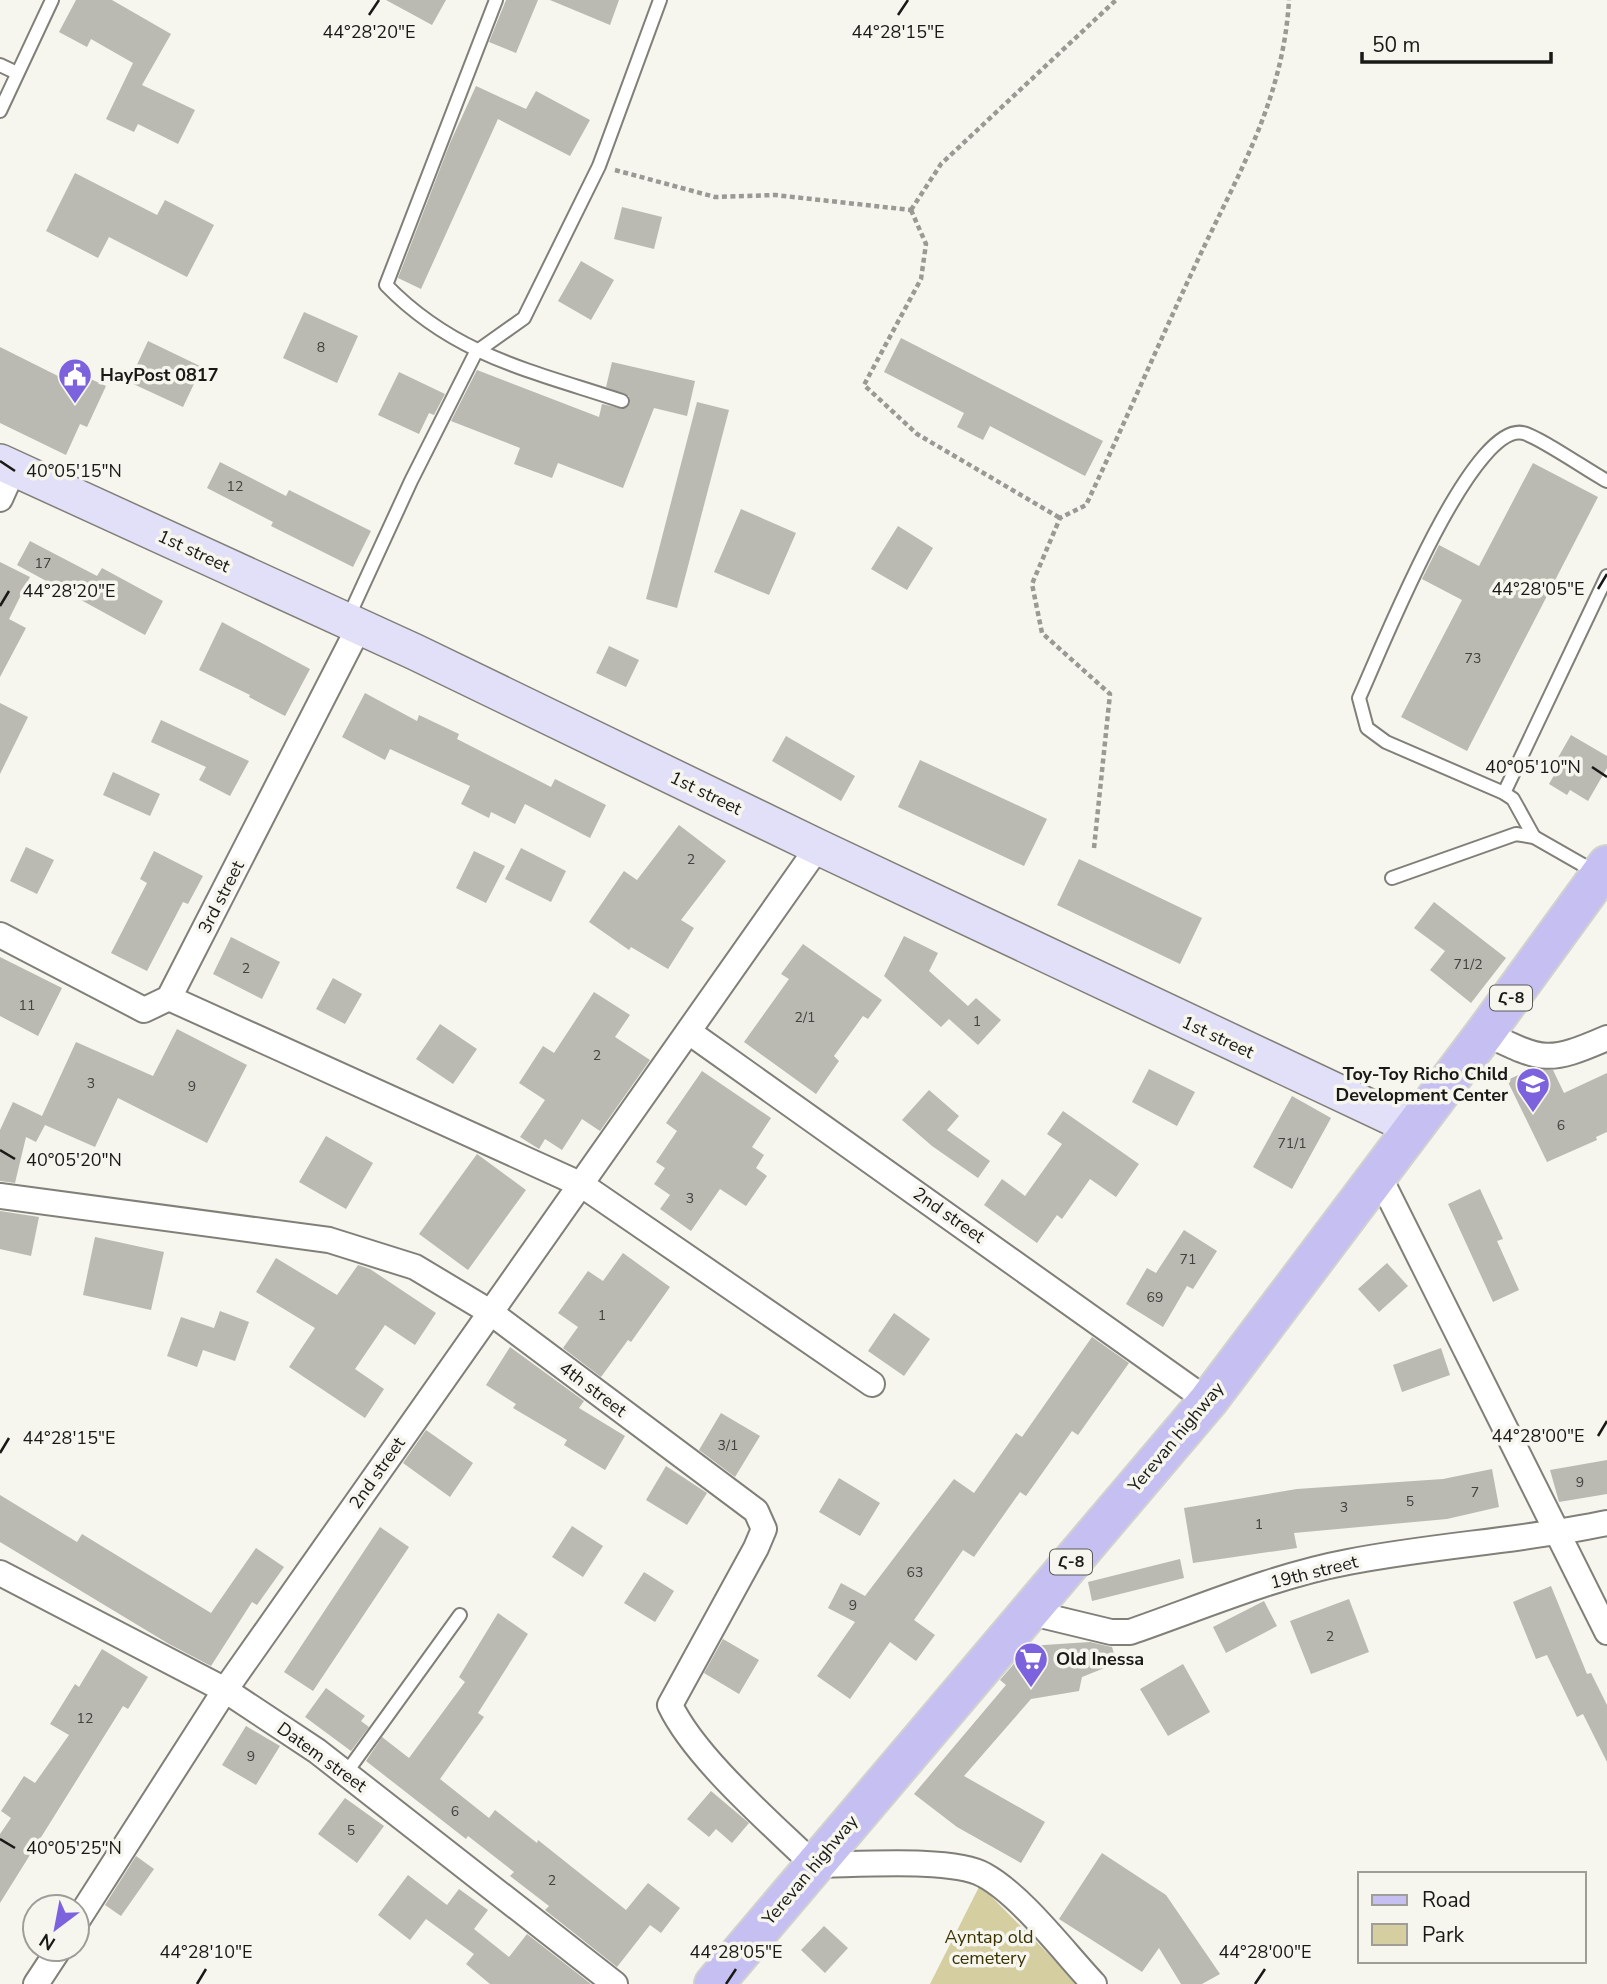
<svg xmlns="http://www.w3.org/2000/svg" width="1607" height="1984" viewBox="0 0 1607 1984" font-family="'Nunito Sans','Noto Sans Armenian',sans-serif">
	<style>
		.green { fill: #d4cea1 }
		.building { fill: #bab9b2 }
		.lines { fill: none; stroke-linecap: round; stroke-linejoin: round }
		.lane-casing { stroke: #807f78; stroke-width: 16 }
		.street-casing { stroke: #807f78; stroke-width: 28 }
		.secondary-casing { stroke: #807f78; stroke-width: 38 }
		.primary-casing { stroke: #d1d1d0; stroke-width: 42 }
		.path { stroke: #9a9a94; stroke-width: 4.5; stroke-dasharray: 5 3.5; stroke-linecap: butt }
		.lane { stroke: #fff; stroke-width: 12 }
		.street { stroke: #fff; stroke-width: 24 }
		.secondary { stroke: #e2dff8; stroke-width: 35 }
		.primary { stroke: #c6bff1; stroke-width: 38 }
		.ticks { fill: none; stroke: #191916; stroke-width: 2.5 }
		.labels { text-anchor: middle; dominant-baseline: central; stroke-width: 7; stroke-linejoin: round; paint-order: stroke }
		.number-label { font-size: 14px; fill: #41413d }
		.shield { fill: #f6f5ee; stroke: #5b5b57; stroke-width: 2 }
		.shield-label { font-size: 16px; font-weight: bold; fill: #191916 }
		.poi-label { font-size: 18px; font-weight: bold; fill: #191916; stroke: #f6f5ee; text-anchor: start }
		.street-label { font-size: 18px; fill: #191916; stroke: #f6f5ee }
		.park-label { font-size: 18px; fill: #3b3300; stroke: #f6f5ee }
		.ticks-label { font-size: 18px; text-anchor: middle; fill: #191916; stroke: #f6f5ee; stroke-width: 7; stroke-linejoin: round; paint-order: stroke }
	</style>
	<rect width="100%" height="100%" fill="#f6f5ee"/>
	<!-- green -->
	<path class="green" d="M980 1885 1078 1984H930Z"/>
	<!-- building -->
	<g class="building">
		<path d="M76 0H112L171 34 142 85 195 110 178 144 138 124 134 132 106 119 133 63 91 39 87 47 59 32Z"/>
		<path d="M386 0H446L432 25Z"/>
		<path d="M506 0H538L516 53 489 42Z"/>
		<path d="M550 0H619L610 25Z"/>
		<path d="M476 86 526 109 536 91 590 120 570 156 498 119 421 289 398 278 450 143Z"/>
		<path d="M75 173 157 215 165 200 214 225 187 277 109 237 98 258 46 231Z"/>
		<path d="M622 207 662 217 654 249 614 239Z"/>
		<path d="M581 261 614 280 591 320 558 301Z"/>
		<path d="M304 312 358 336 337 383 283 358Z"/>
		<path d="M901 338 1103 441 1085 476 990 426 983 440 957 427 964 413 884 372Z"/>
		<path d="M148 341 202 367 183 407 129 382Z"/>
		<path d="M0 347 64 379 69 369 106 386 87 427 80 424 66 455 0 423Z"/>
		<path d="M612 362 695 381 687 416 654 408 623 488 558 463 552 478 514 464 520 448 451 421 477 370 599 417 602 404 624 409 630 403 629 396 606 387Z"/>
		<path d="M399 372 445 394 434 415 429 413 419 434 378 415Z"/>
		<path d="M697 402 729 410 677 608 646 599Z"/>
		<path d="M220 462 286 496 289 490 371 531 353 567 271 526 273 522 207 488Z"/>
		<path d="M1533 463 1598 497 1467 751 1401 717 1462 600 1422 579 1439 545 1479 566Z"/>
		<path d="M741 509 796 533 769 595 714 572Z"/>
		<path d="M898 526 933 548 907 590 871 569Z"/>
		<path d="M30 541 97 576 102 568 163 601 145 635 17 565Z"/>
		<path d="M0 562 30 577 9 619 26 628 0 677Z"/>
		<path d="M222 622 310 669 285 716 249 697 250 695 199 670Z"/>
		<path d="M609 646 639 660 626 687 596 673Z"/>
		<path d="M365 693 417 721 419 715 459 734 457 739 551 787 555 779 606 805 590 838 525 804 515 824 491 812 489 818 461 804 470 786 390 749 385 760 342 737Z"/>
		<path d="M0 703 28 717 0 774Z"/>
		<path d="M161 720 249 761 230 796 199 780 206 767 151 742Z"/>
		<path d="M1571 735 1607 756V768L1588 801 1570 790 1567 795 1549 784 1557 770 1552 768Z"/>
		<path d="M786 736 855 776 841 801 772 761Z"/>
		<path d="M920 760 1047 819 1024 866 898 807Z"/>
		<path d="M113 772 160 794 150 816 103 795Z"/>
		<path d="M679 825 726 861 681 920 694 928 668 969 631 947 629 950 589 922 624 871 637 880Z"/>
		<path d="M26 847 54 860 37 894 10 881Z"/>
		<path d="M521 848 566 871 551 902 505 879Z"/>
		<path d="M154 851 203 876 188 904 183 902 147 971 111 953 147 883 140 879Z"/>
		<path d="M474 851 505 866 486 903 456 888Z"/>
		<path d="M1079 859 1202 918 1180 964 1057 905Z"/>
		<path d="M1434 902 1506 958 1471 1003 1430 970 1445 951 1414 928Z"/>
		<path d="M904 936 938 953 929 971 968 1006 976 998 1001 1020 978 1045 949 1019 941 1027 884 976Z"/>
		<path d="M231 937 280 962 262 999 213 974Z"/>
		<path d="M803 944 882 1000 868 1019 863 1016 834 1056 839 1061 816 1094 744 1042 789 979 781 974Z"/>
		<path d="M0 957 62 988 38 1036 0 1016Z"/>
		<path d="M333 978 362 994 345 1024 316 1009Z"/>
		<path d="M594 992 630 1015 615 1037 650 1060 600 1131 582 1119 562 1150 545 1139 539 1149 520 1137 545 1100 519 1083 543 1046 554 1053Z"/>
		<path d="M440 1024 477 1049 453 1084 416 1059Z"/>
		<path d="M177 1029 247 1065 207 1143 118 1098 95 1147 45 1125 36 1142 26 1137 15 1183 0 1181V1130L13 1102 42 1116 76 1042 153 1076Z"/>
		<path d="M1149 1069 1195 1092 1177 1126 1132 1102Z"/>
		<path d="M1532 1069 1553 1070 1564 1093 1607 1073V1132L1596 1137 1597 1140 1547 1162 1507 1080Z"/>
		<path d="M702 1071 771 1118 752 1147 764 1155 756 1168 767 1176 746 1206 720 1189 691 1231 660 1209 670 1195 654 1184 665 1168 656 1162 677 1131 666 1123Z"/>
		<path d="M929 1090 959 1116 947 1130 990 1161 978 1178 932 1146 902 1120Z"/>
		<path d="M1292 1096 1331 1118 1292 1189 1253 1167Z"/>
		<path d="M1063 1111 1139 1164 1116 1197 1090 1179 1062 1219 1057 1215 1037 1243 984 1205 1002 1179 1025 1196 1062 1144 1047 1134Z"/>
		<path d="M326 1136 373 1163 346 1209 299 1182Z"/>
		<path d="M477 1154 526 1190 468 1270 419 1234Z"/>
		<path d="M1480 1189 1503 1239 1497 1241 1519 1290 1493 1302 1448 1204Z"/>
		<path d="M0 1211 39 1217 31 1256 0 1249Z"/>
		<path d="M1184 1230 1217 1251 1193 1289 1187 1286 1163 1327 1126 1304 1147 1268 1156 1273Z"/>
		<path d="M95 1237 164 1252 151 1310 83 1295Z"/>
		<path d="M623 1253 670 1287 631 1342 628 1340 601 1377 563 1348 578 1327 558 1313 588 1271 603 1281Z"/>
		<path d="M276 1258 337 1295 358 1265 370 1269 436 1313 415 1345 385 1325 355 1369 384 1389 365 1418 289 1367 315 1328 256 1292Z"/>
		<path d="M1387 1263 1408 1286 1379 1312 1358 1289Z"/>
		<path d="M220 1311 249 1322 235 1361 203 1350 197 1367 167 1356 181 1317 214 1328Z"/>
		<path d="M894 1313 930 1339 904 1376 868 1351Z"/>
		<path d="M1092 1337 1129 1363 1078 1435 1072 1431 1026 1496 1020 1492 974 1557 963 1550 914 1620 935 1635 916 1661 890 1642 850 1699 817 1676 855 1622 828 1608 841 1583 865 1596 954 1479 974 1493 1016 1433 1022 1437Z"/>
		<path d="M510 1347 584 1401 579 1408 625 1436 605 1470 564 1445 567 1440 513 1408 516 1404 486 1385Z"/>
		<path d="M1441 1348 1450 1375 1402 1392 1393 1365Z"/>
		<path d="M721 1413 760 1436 735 1477 699 1450Z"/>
		<path d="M426 1430 473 1463 450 1497 403 1463Z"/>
		<path d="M1607 1460V1494L1559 1502 1550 1470Z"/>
		<path d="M666 1466 707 1493 687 1525 646 1500Z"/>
		<path d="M1492 1469 1499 1507 1447 1519 1294 1533 1297 1548 1193 1563 1184 1508 1297 1489 1443 1479Z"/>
		<path d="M839 1478 880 1503 860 1536 819 1512Z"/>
		<path d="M0 1495 77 1542 82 1534 211 1613 256 1548 284 1567 257 1605 252 1602 211 1666 169 1644 0 1542Z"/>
		<path d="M572 1526 603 1546 583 1577 552 1557Z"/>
		<path d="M380 1527 409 1547 313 1691 284 1672Z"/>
		<path d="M1180 1559 1184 1578 1092 1601 1088 1582Z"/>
		<path d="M644 1572 674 1591 655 1622 624 1603Z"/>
		<path d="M1551 1586 1587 1674 1591 1673 1607 1705V1762L1583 1714 1577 1717 1547 1655 1536 1659 1513 1602Z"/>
		<path d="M1349 1599 1369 1652 1311 1674 1290 1621Z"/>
		<path d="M1264 1601 1277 1626 1226 1653 1213 1627Z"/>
		<path d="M498 1613 528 1634 478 1713 484 1717 440 1779 489 1818 495 1810 537 1843 538 1840 626 1910 648 1883 680 1908 661 1933 650 1925 617 1967 545 1910 549 1906 510 1876 514 1872 468 1836 466 1839 366 1761 382 1737 409 1758 465 1682 459 1677Z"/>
		<path d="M723 1639 759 1660 739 1694 704 1673Z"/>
		<path d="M1090 1642 1112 1647 1117 1663 1082 1677 1079 1691 1031 1699 964 1776 1045 1822 1021 1863 957 1827 914 1794 1006 1685 1000 1680 1029 1646Z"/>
		<path d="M102 1649 148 1677 128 1709 123 1706 0 1903V1834L11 1818 1 1811 24 1776 35 1783 69 1735 50 1724 75 1684 79 1687Z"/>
		<path d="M1183 1664 1210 1712 1168 1736 1140 1689Z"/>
		<path d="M326 1688 365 1716 361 1721 369 1727 351 1751 305 1717Z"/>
		<path d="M246 1726 280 1746 256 1785 222 1765Z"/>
		<path d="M711 1791 749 1823 732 1843 716 1829 709 1837 687 1819Z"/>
		<path d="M345 1798 384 1826 357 1863 318 1834Z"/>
		<path d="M1102 1853 1166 1895 1220 1974 1202 1984H1181L1159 1948 1142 1972 1059 1919Z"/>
		<path d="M136 1856 154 1869 121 1916 105 1905Z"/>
		<path d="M408 1875 447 1905 459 1889 488 1910 474 1929 509 1957 527 1934 591 1984H490L466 1964 474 1954 426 1919 410 1940 378 1915Z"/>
		<path d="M824 1926 848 1948 825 1973 801 1950Z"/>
	</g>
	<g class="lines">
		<!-- lane casing -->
		<g class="lane-casing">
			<g id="lane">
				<path d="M496 0 386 285C455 356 532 371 622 401"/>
				<path d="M0 65 17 73"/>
				<path d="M0 111 52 0"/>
				<path d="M348 618 411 481 476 352 524 318 599 166 660 0"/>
				<path d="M1504 793 1607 576"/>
				<path d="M1534 837 1513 799 1504 793 1386 742 1367 728 1359 698C1379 655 1470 422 1523 433 1538 436 1590 472 1607 481"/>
				<path d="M1392 878 1516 834 1534 837 1597 873"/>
				<path d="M346 1773 460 1615"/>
			</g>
		</g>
		<!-- street casing -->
		<g class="street-casing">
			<g id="street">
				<path d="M0 499 14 468"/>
				<path d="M0 935 144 1010 169 998 359 627"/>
				<path d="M169 998 582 1185 872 1384"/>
				<path d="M689 1032 1208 1401"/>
				<path d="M1485 1033C1543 1061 1547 1064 1607 1038"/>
				<path d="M1378 1174 1607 1632"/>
				<path d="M0 1196 329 1240 415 1267 490 1312 756 1511 764 1529 756 1548 670 1705C695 1758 771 1823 814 1865 853 1865 953 1857 984 1875 1021 1895 1064 1952 1094 1984"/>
				<path d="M0 1573 225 1690 317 1751 615 1984"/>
				<path d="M1028 1612 1111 1632H1130C1202 1607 1274 1576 1348 1562 1434 1545 1522 1541 1607 1523"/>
				<path d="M77 1921 225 1690 818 847"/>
				<path d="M36 1984 59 1949"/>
			</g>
		</g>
		<!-- secondary casing -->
		<g class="secondary-casing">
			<path id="secondary" d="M0 462 415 652 818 847 1412 1127"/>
		</g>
		<!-- primary casing -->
		<g class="primary-casing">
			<path id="primary" d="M714 1984 1208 1401 1485 1033 1607 865"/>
		</g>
		<!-- path -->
		<g class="path">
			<path d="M615 170 715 197 775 195 911 210"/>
			<path d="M911 210 926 244 921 279 864 385 917 434 1060 518"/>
			<path d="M911 210 941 164 1116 0"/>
			<path d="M1094 848 1110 694 1042 633 1032 584 1060 518 1086 505C1123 427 1157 347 1194 268 1236 177 1283 103 1289 0"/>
		</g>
		<!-- lane -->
		<use href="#lane" class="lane"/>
		<!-- street -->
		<use href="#street" class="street"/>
		<!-- secondary -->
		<use href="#secondary" class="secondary"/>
		<!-- primary -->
		<use href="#primary" class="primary"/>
	</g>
	<!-- ticks -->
	<path class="ticks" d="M369 15 379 0M898 15 908 0M0 461 15 471M1598 589 1607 574M0 606 9 591M1592 767 1607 777M0 1150 15 1159M1598 1436 1607 1421M0 1453 9 1438M0 1839 15 1848M197 1984 206 1969M726 1984 736 1969M1255 1984 1265 1969"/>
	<!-- icons -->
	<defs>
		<g id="civic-pin" transform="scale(1.75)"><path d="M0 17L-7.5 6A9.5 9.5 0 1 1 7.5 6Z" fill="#7d62dd" stroke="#f6f5ee"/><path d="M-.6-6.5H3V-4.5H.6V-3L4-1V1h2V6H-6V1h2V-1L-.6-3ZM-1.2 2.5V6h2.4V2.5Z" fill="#fff"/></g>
		<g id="school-pin" transform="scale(1.75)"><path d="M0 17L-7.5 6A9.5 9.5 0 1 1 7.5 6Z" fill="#7d62dd" stroke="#f6f5ee"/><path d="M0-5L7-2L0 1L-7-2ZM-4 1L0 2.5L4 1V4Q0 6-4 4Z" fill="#fff"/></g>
		<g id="supermarket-pin" transform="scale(1.75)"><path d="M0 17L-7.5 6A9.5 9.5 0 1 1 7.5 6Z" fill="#7d62dd" stroke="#f6f5ee"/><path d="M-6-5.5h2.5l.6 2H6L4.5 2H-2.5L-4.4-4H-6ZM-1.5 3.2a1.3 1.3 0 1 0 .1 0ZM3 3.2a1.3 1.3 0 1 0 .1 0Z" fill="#fff"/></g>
	</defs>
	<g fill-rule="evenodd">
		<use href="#civic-pin" x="75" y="375"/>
		<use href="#school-pin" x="1533" y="1084"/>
		<use href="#supermarket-pin" x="1031" y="1659"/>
	</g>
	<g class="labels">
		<!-- number labels -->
		<g class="number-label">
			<text x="321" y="347">8</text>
			<text x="235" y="486">12</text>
			<text x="43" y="563">17</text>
			<text x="1473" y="658">73</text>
			<text x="691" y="859">2</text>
			<text x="1468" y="964">71/2</text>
			<text x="246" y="968">2</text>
			<text x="27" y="1005">11</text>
			<text x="805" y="1017">2/1</text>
			<text x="977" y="1021">1</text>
			<text x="597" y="1055">2</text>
			<text x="91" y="1083">3</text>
			<text x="192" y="1086">9</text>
			<text x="1561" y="1125">6</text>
			<text x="1292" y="1143">71/1</text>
			<text x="690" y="1198">3</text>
			<text x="1188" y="1259">71</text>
			<text x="1155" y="1297">69</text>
			<text x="602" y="1315">1</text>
			<text x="728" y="1445">3/1</text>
			<text x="1580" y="1482">9</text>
			<text x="1475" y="1492">7</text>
			<text x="1410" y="1501">5</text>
			<text x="1344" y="1507">3</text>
			<text x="1259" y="1524">1</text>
			<text x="915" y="1572">63</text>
			<text x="853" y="1605">9</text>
			<text x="1330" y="1636">2</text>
			<text x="85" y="1718">12</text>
			<text x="251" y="1756">9</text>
			<text x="455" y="1811">6</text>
			<text x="351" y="1830">5</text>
			<text x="552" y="1880">2</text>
		</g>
		<!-- shield labels -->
		<g class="shield">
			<rect x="1490" y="985.5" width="42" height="25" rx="5"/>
			<rect x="1050" y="1549.5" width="42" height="25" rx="5"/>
		</g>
		<g class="shield-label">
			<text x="1511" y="998">Հ-8</text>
			<text x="1071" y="1562">Հ-8</text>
		</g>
		<!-- poi labels -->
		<g class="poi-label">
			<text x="100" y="375">HayPost 0817</text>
			<text x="1508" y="1074" text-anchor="end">Toy-Toy Richo Child<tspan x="1508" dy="21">Development Center</tspan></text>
			<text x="1056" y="1659">Old Inessa</text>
		</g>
		<!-- street labels -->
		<g class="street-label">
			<text transform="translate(194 551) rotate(25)">1st street</text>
			<text transform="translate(706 793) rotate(26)">1st street</text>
			<text transform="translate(221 897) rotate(-63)">3rd street</text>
			<text transform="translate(1218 1037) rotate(25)">1st street</text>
			<text transform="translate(949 1215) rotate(35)">2nd street</text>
			<text transform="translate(593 1389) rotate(37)">4th street</text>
			<text transform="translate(1176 1437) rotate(-50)">Yerevan highway</text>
			<text transform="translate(377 1473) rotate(-55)">2nd street</text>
			<text transform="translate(1314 1572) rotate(-14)">19th street</text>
			<text transform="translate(322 1757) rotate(36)">Datem street</text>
			<text transform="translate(810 1870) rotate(-50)">Yerevan highway</text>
		</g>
		<!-- park labels -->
		<g class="park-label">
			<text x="989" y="1937">Ayntap old<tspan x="989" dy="21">cemetery</tspan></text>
		</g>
	</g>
	<g class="ticks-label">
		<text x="369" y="38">44°28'20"E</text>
		<text x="898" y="38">44°28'15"E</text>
		<text x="74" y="477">40°05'15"N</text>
		<text x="1538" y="595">44°28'05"E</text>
		<text x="69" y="597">44°28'20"E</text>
		<text x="1533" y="773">40°05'10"N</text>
		<text x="74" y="1166">40°05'20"N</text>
		<text x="1538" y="1442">44°28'00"E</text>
		<text x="69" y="1444">44°28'15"E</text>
		<text x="74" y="1854">40°05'25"N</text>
		<text x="206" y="1958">44°28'10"E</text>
		<text x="736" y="1958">44°28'05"E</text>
		<text x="1265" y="1958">44°28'00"E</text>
	</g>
	<!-- legend -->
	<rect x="1358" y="1872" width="228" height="91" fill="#f6f5ee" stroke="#9e9d98" stroke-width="2"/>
	<rect x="1372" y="1895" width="35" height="10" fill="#c6bff1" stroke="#9e9d98" stroke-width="2"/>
	<text x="1422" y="1907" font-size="21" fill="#191916">Road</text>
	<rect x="1372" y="1924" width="35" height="21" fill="#d4cea1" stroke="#9e9d98" stroke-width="2"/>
	<text x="1422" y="1942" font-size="21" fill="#191916">Park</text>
	<!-- north arrow -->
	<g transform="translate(56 1928) rotate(212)"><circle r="33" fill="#f6f5ee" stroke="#9e9d98" stroke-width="2"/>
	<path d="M0-5L12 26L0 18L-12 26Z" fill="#7d62dd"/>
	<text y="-10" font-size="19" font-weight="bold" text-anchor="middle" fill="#191916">N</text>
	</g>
	<!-- scale -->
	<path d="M1362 52v10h189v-10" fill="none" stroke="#191916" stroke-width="3.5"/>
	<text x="1372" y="52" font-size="21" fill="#191916" stroke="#f6f5ee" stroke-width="5" paint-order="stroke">50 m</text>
</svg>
